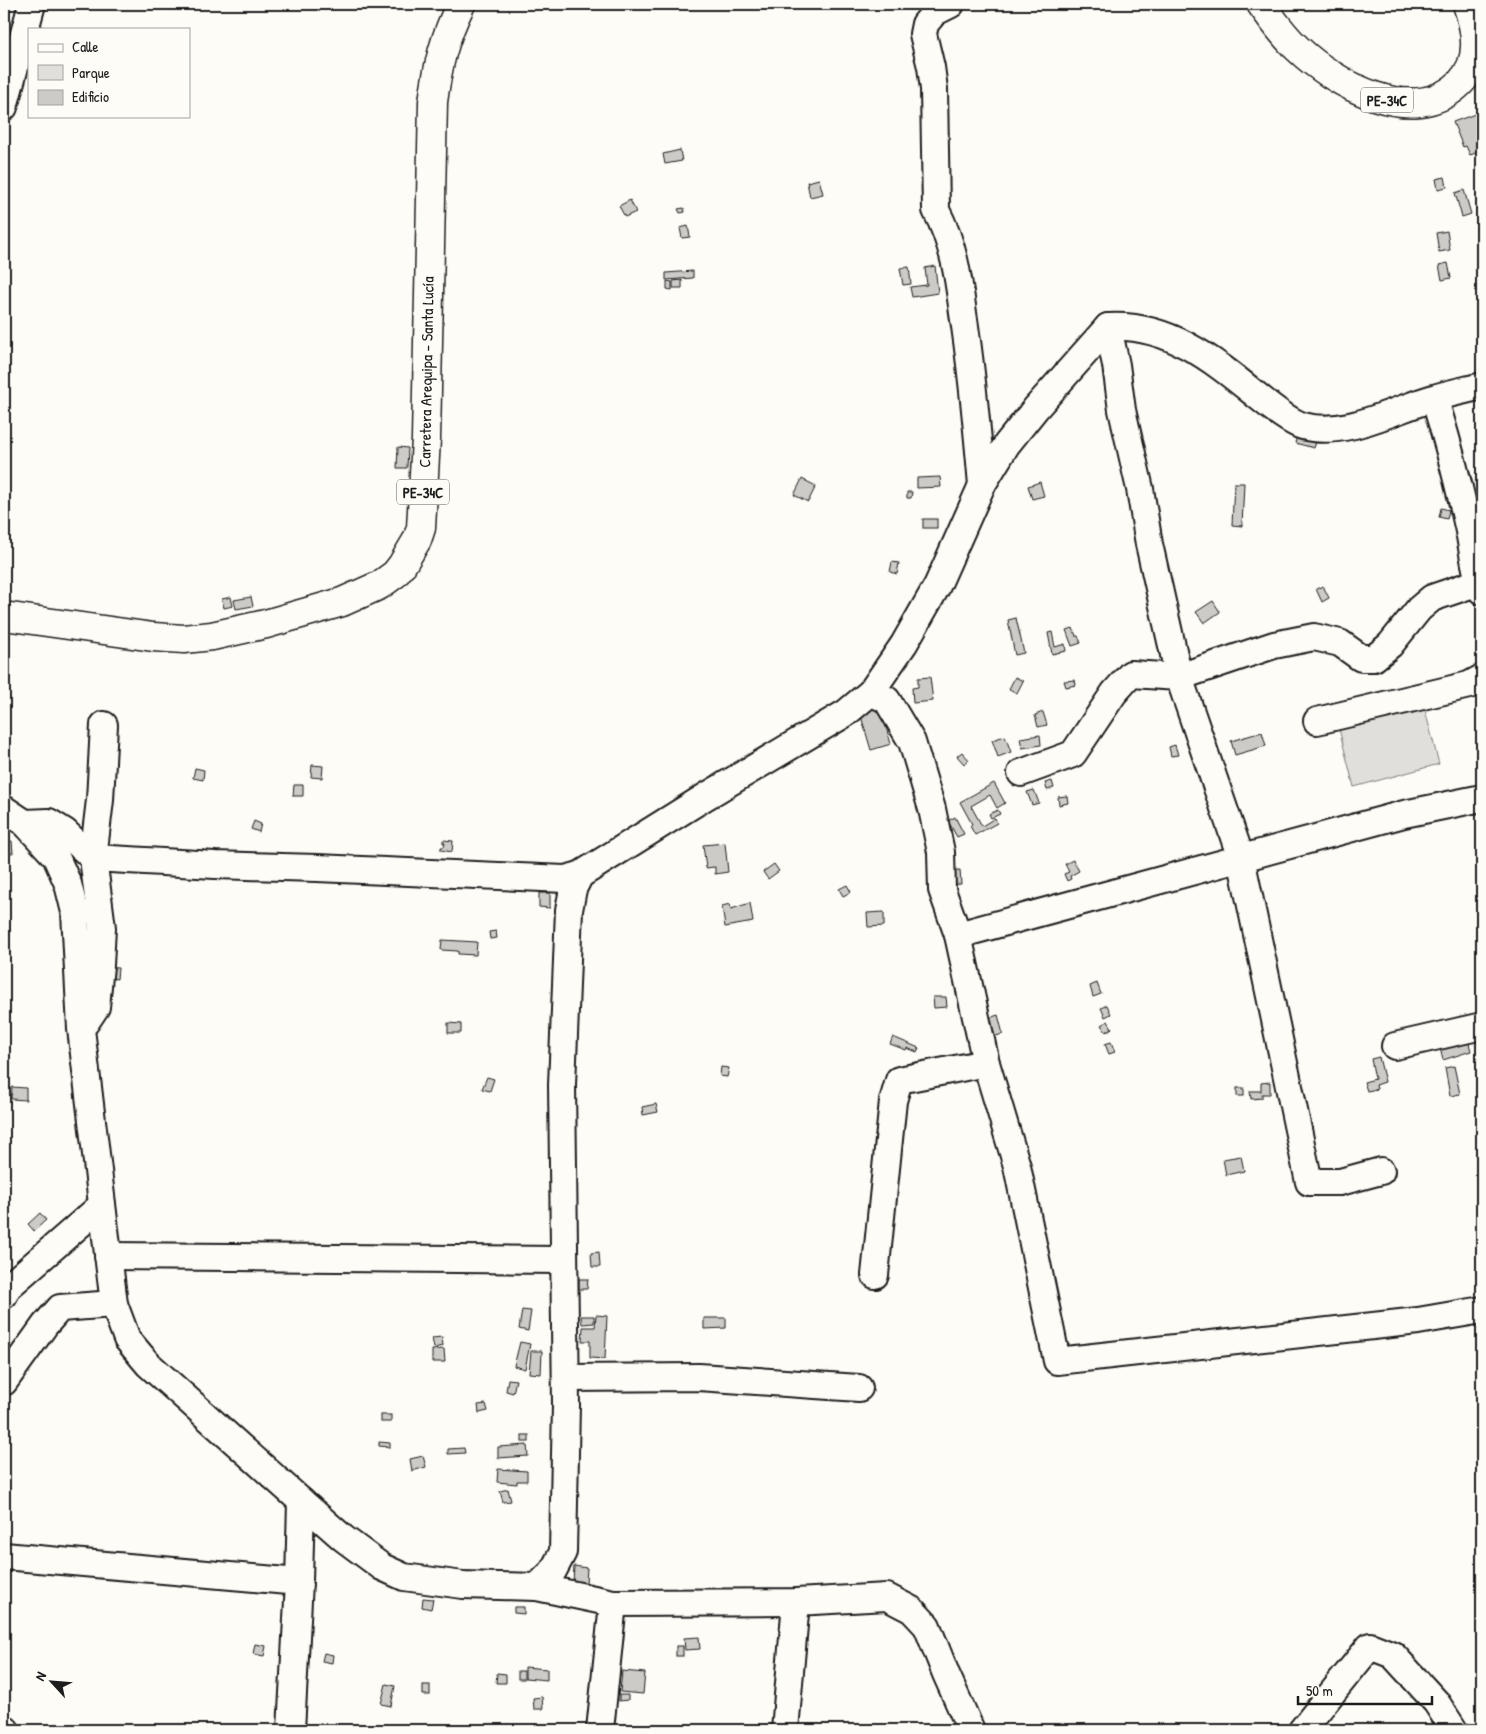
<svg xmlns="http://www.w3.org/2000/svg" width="1486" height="1734" viewBox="0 0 1486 1734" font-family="'Patrick Hand',sans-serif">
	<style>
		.green { fill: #e0dfdb; stroke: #7e7e7c }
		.building { fill: #cccbc8; stroke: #1c1c1c }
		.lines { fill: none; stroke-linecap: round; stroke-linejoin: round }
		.minor-casing { stroke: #1c1c1c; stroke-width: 30 }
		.major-casing { stroke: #1c1c1c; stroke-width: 31 }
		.minor { stroke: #fdfcf7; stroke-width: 26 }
		.major { stroke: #fdfcf7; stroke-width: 28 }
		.labels { text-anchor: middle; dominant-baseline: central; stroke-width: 4; stroke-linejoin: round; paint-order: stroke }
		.shield { fill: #fdfcf7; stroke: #605f5e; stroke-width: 1 }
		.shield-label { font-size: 15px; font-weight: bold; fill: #1c1c1c }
		.street-label { font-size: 16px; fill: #1c1c1c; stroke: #fdfcf7 }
	</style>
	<rect width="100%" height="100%" fill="#fdfcf7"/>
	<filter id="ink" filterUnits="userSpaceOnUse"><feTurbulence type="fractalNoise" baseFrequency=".02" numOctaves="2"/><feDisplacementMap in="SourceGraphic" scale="10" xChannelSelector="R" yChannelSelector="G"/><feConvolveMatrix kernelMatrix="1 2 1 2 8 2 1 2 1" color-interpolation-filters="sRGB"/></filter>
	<g filter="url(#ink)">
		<!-- green -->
		<path class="green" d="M1424 706 1439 764 1354 787 1339 729Z"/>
		<!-- building -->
		<g class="building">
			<path d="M1478 113 1482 124V136L1477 138 1482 151 1470 155 1466 146 1463 147 1453 122Z"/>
			<path d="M680 150 682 161 665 164 663 154Z"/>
			<path d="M1445 177 1447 187 1438 189 1436 179Z"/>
			<path d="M819 179 823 194 810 197 807 182Z"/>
			<path d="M1464 190 1471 214 1462 217 1455 193Z"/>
			<path d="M630 200 636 212 625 217 619 206Z"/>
			<path d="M684 208 685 212 680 213 678 209Z"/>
			<path d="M688 226 690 237 682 238 680 228Z"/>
			<path d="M1447 231 1450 250 1439 252 1436 233Z"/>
			<path d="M1448 263 1451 278 1442 280 1439 265Z"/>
			<path d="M935 266 938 293 912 297 910 287 927 285 925 268Z"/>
			<path d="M909 267 911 284 903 285 900 268Z"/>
			<path d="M693 271V278L666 280V273Z"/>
			<path d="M682 280V288H673V281Z"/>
			<path d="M667 281 672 282V290L667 289Z"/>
			<path d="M1297 436 1316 442 1314 448 1295 443Z"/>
			<path d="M398 447 408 448 407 468H397Z"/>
			<path d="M940 477 941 487 917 488V478Z"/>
			<path d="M802 479 816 486 808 502 794 495Z"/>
			<path d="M1040 482 1044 496 1032 499 1028 486Z"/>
			<path d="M1234 483H1244L1242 526 1232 525Z"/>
			<path d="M907 492H912L911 498H907Z"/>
			<path d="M1441 508 1449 510 1447 519 1439 517Z"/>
			<rect x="923" y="519" width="14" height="9"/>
			<path d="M892 562 899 563 897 574 890 572Z"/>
			<path d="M1323 586 1329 598 1322 602 1316 589Z"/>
			<path d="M231 597 233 606 224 608 222 599Z"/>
			<path d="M251 597 253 606 236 609 234 600Z"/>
			<path d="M1213 601 1220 612 1204 623 1196 612Z"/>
			<path d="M1016 618 1024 653 1015 655 1008 620Z"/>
			<path d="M1073 628 1076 636H1078L1081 643 1072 646 1066 630Z"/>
			<path d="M1052 632 1055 647 1065 644 1066 651 1052 654 1048 633Z"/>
			<path d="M930 677 933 701 913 703 912 688 918 687V678Z"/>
			<path d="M1015 677 1023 681 1017 693 1009 689Z"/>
			<path d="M1075 680 1076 685 1066 687 1064 681Z"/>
			<path d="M880 707 891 744 871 750 860 713Z"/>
			<path d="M1043 712 1047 725 1038 727 1035 715Z"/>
			<path d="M1262 732 1266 746 1235 755 1231 741Z"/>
			<path d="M1040 735 1041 745 1022 748 1020 738Z"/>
			<path d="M1005 736 1011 752 998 757 992 740Z"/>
			<path d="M1175 745 1178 755 1171 756 1169 747Z"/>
			<path d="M962 752 969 760 964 764 957 756Z"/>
			<path d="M312 765 323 766 322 778 311 777Z"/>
			<path d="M195 768 204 770 203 780 193 778Z"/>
			<path d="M1052 781 1054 788 1047 790 1045 783Z"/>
			<path d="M994 783 1005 803 997 808 990 795 971 806 982 826 995 818 997 823 975 835 970 826 972 824 960 802Z"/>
			<path d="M294 785H303V796H293Z"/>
			<path d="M1034 790 1039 803 1032 805 1027 792Z"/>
			<path d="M1067 796 1068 803 1059 805 1058 797Z"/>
			<path d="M998 810 1000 814 991 818 989 814Z"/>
			<path d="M955 817 964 834 957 837 948 821Z"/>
			<path d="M254 821 261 824 259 832 251 829Z"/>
			<path d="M443 840 453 841 452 852 441 850V847H444L445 843H443Z"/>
			<path d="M4 841H12L13 853H4Z"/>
			<path d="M725 843 728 872 715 874V867L706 868 703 845Z"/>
			<path d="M1073 860 1079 871 1070 876 1071 879 1067 881 1064 874 1069 872 1065 864Z"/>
			<path d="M774 864 779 871 768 879 763 872Z"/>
			<path d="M960 870 961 884 949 885 947 871Z"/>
			<path d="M847 885 851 892 843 896 839 889Z"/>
			<path d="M539 893H550V908L539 907Z"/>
			<path d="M750 903 753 922 725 927 722 906 730 904 731 909Z"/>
			<path d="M884 912V926L868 927 867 913Z"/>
			<path d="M496 931 497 938 490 939 489 932Z"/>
			<path d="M442 940 477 942 476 955 458 954V951L441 950Z"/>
			<path d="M108 967 118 968 117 979 106 977Z"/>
			<path d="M1097 983 1101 994 1093 997 1090 986Z"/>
			<path d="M933 997H946L947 1007 934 1008Z"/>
			<path d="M1107 1005 1111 1014 1105 1017 1101 1008Z"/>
			<path d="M998 1015 1003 1034 988 1038 983 1020Z"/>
			<path d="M1108 1021 1112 1028 1106 1032 1101 1025Z"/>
			<path d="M448 1023 461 1024V1033H448Z"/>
			<path d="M893 1037 919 1048 917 1052 907 1048 906 1050 890 1044Z"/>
			<path d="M1468 1040 1471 1051 1443 1060 1440 1048Z"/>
			<path d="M1111 1042 1115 1052 1109 1054 1105 1044Z"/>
			<path d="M1379 1057 1385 1082 1376 1085 1377 1089 1367 1091 1364 1082 1375 1079 1371 1059Z"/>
			<path d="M1454 1066 1460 1094 1450 1096 1445 1068Z"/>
			<path d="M721 1067 729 1068 727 1077 720 1076Z"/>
			<path d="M487 1077 494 1079 490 1091 482 1089Z"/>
			<path d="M1270 1082V1094H1262V1098L1251 1099 1250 1091H1261V1083Z"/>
			<path d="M12 1087 26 1088V1100L11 1099Z"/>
			<rect x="1237" y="1088" width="7" height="8"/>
			<path d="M656 1104 658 1112 643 1115 642 1107Z"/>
			<path d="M1241 1156 1244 1171 1226 1175 1223 1159Z"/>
			<path d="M40 1213 46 1220 34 1231 28 1224Z"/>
			<path d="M599 1252 600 1267H592L591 1253Z"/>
			<path d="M579 1279H588L587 1289H579Z"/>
			<path d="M522 1310 531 1311 528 1331 519 1329Z"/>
			<path d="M596 1315 607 1316 605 1359 590 1358V1341H582L583 1327H595Z"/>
			<path d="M581 1316H594V1323L582 1324Z"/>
			<path d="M704 1318H726V1328L704 1329Z"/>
			<path d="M442 1337 443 1346 434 1348 432 1338Z"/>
			<path d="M520 1342 530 1344 525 1369 514 1366Z"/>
			<path d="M444 1349 445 1362H432V1350Z"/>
			<path d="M531 1351H542L541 1374 529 1373Z"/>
			<path d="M508 1379 516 1380 513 1393 506 1391Z"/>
			<path d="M486 1404 488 1411 479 1413 478 1405Z"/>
			<rect x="381" y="1415" width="10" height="7"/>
			<rect x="522" y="1435" width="7" height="7"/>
			<path d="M379 1442 390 1443V1447L379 1446Z"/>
			<path d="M527 1445 528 1456 498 1458V1447Z"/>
			<path d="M464 1448 465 1453 448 1454V1449Z"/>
			<path d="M423 1456 426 1467 412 1471 410 1459Z"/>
			<path d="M498 1469 527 1471V1481H517V1484L497 1482Z"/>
			<path d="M508 1489 511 1501 503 1502 500 1491Z"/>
			<path d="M574 1566 587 1568 586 1583 573 1582Z"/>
			<path d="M423 1598 433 1599 431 1609 422 1607Z"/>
			<path d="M514 1607H524V1614L514 1613Z"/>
			<path d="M699 1637 700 1649 685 1650 684 1638Z"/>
			<path d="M255 1644 266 1646 264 1656 253 1654Z"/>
			<rect x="676" y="1646" width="7" height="10"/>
			<path d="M324 1653 333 1655 332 1663 322 1661Z"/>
			<path d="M525 1667 547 1669V1680L525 1678Z"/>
			<rect x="518" y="1671" width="6" height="8"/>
			<path d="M622 1671 645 1673 643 1694 620 1692Z"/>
			<path d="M497 1673 506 1674V1683H496Z"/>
			<path d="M386 1684 395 1686 391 1706 381 1704Z"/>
			<rect x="423" y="1685" width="7" height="10"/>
			<path d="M619 1695H628V1700L619 1701Z"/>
			<path d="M542 1697 543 1709H534L533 1698Z"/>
		</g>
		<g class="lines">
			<!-- minor casing -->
			<g class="minor-casing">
				<g id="minor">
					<path d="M951 4 935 12 925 24 923 34 931 67 934 89 936 210C954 245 958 276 963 313 972 370 977 427 982 485"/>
					<path d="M4 107 32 4"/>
					<path d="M1108 327 1116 365 1122 410 1140 489 1149 544 1179 677 1241 858 1309 1182H1340L1381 1171"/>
					<path d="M1434 398C1448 441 1459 486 1469 531 1473 551 1475 572 1482 591"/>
					<path d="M871 692 887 700 912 742 932 809 941 852 942 890 958 935 986 1063 1017 1166 1057 1361 1418 1321 1482 1310"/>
					<path d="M1317 721 1469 685 1482 678"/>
					<path d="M1021 773 1073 754 1114 693 1131 674 1179 677 1274 645 1314 637 1340 643 1361 658H1374L1390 645 1419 609 1432 598 1479 582"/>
					<path d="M4 809 25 823 56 857 68 884 75 912 81 1029 114 1304 127 1339 148 1364 301 1501 343 1538 382 1567 404 1577 463 1585 537 1587 553 1571 563 1552 566 1405 562 1085 569 910 573 889 580 875 705 797 846 713 871 692 904 644 937 586 982 485 1007 444 1036 408 1108 327C1167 323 1212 359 1255 394 1266 403 1289 422 1303 426 1346 438 1394 409 1434 398 1450 393 1466 390 1482 386"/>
					<path d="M25 823 49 822 65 832 93 858 215 865 317 868 565 879 580 875"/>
					<path d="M958 935 1404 814 1482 798"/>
					<path d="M86 1022 96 1007 100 965 102 928 93 858 100 800 104 725"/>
					<path d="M1395 1046 1482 1026"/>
					<path d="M108 1256 563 1260"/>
					<path d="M875 1275 893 1101 899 1080 986 1063"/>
					<path d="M4 1295 8 1287 102 1205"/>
					<path d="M566 1378 699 1377 859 1388"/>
					<path d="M4 1382 45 1325 60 1308 114 1304"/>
					<path d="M4 1556 299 1582"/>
					<path d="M537 1587 613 1603 796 1602 887 1597 912 1610 927 1626 946 1674 971 1730"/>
					<path d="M4 1730H6"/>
					<path d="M291 1730 299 1582 301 1501"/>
					<path d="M600 1730 613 1603"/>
					<path d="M785 1730 796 1602"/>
					<path d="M1302 1730 1370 1646 1393 1655 1436 1702 1454 1730"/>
				</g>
			</g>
			<!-- major casing -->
			<g class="major-casing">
				<g id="major">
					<path d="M1261 4C1272 19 1283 35 1297 48 1335 84 1413 129 1460 83 1482 61 1476 30 1467 4"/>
					<path d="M4 616 153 637 184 639 212 636 266 624 342 602 380 585 395 574 402 565 417 540 421 528 422 510 426 439 433 102C438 64 444 38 461 4"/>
				</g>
			</g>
			<!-- minor -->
			<use href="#minor" class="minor"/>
			<!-- major -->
			<use href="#major" class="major"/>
		</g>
	</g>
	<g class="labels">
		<!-- shield labels -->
		<g class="shield">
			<rect x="1361" y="87.5" width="52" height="25" rx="4"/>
			<rect x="397" y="479.5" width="52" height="25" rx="4"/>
		</g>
		<g class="shield-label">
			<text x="1387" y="100">PE-34C</text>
			<text x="423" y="492">PE-34C</text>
		</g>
		<!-- street labels -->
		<g class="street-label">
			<text transform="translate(426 372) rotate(-89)">Carretera Arequipa - Santa Lucía</text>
		</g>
	</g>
	<!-- margin -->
	<rect width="1486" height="1734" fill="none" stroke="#fdfcf7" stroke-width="20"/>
	<rect x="10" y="10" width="1466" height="1714" fill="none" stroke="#1c1c1c" stroke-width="2" filter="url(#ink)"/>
	<!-- legend -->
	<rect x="28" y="28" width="162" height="90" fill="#fdfcf7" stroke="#a3a29f"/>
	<rect x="38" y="44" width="25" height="8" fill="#fdfcf7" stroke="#a3a29f"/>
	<text x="72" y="52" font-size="15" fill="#1c1c1c">Calle</text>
	<rect x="38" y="65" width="25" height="15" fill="#e0dfdb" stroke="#a3a29f"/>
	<text x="72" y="78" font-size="15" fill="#1c1c1c">Parque</text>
	<rect x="38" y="90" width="25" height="15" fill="#cccbc8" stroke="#a3a29f"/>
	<text x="72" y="102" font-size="15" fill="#1c1c1c">Edificio</text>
	<!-- north arrow -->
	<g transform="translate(52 1682) rotate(296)" stroke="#fdfcf7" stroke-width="4" paint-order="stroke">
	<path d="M0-4L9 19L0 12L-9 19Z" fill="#1c1c1c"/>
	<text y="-8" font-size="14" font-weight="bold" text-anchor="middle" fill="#1c1c1c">N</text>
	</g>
	<!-- scale -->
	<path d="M1298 1696v8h134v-8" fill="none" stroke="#1c1c1c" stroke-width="2.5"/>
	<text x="1306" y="1696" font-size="15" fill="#1c1c1c" stroke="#fdfcf7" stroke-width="4" paint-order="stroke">50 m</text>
</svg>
